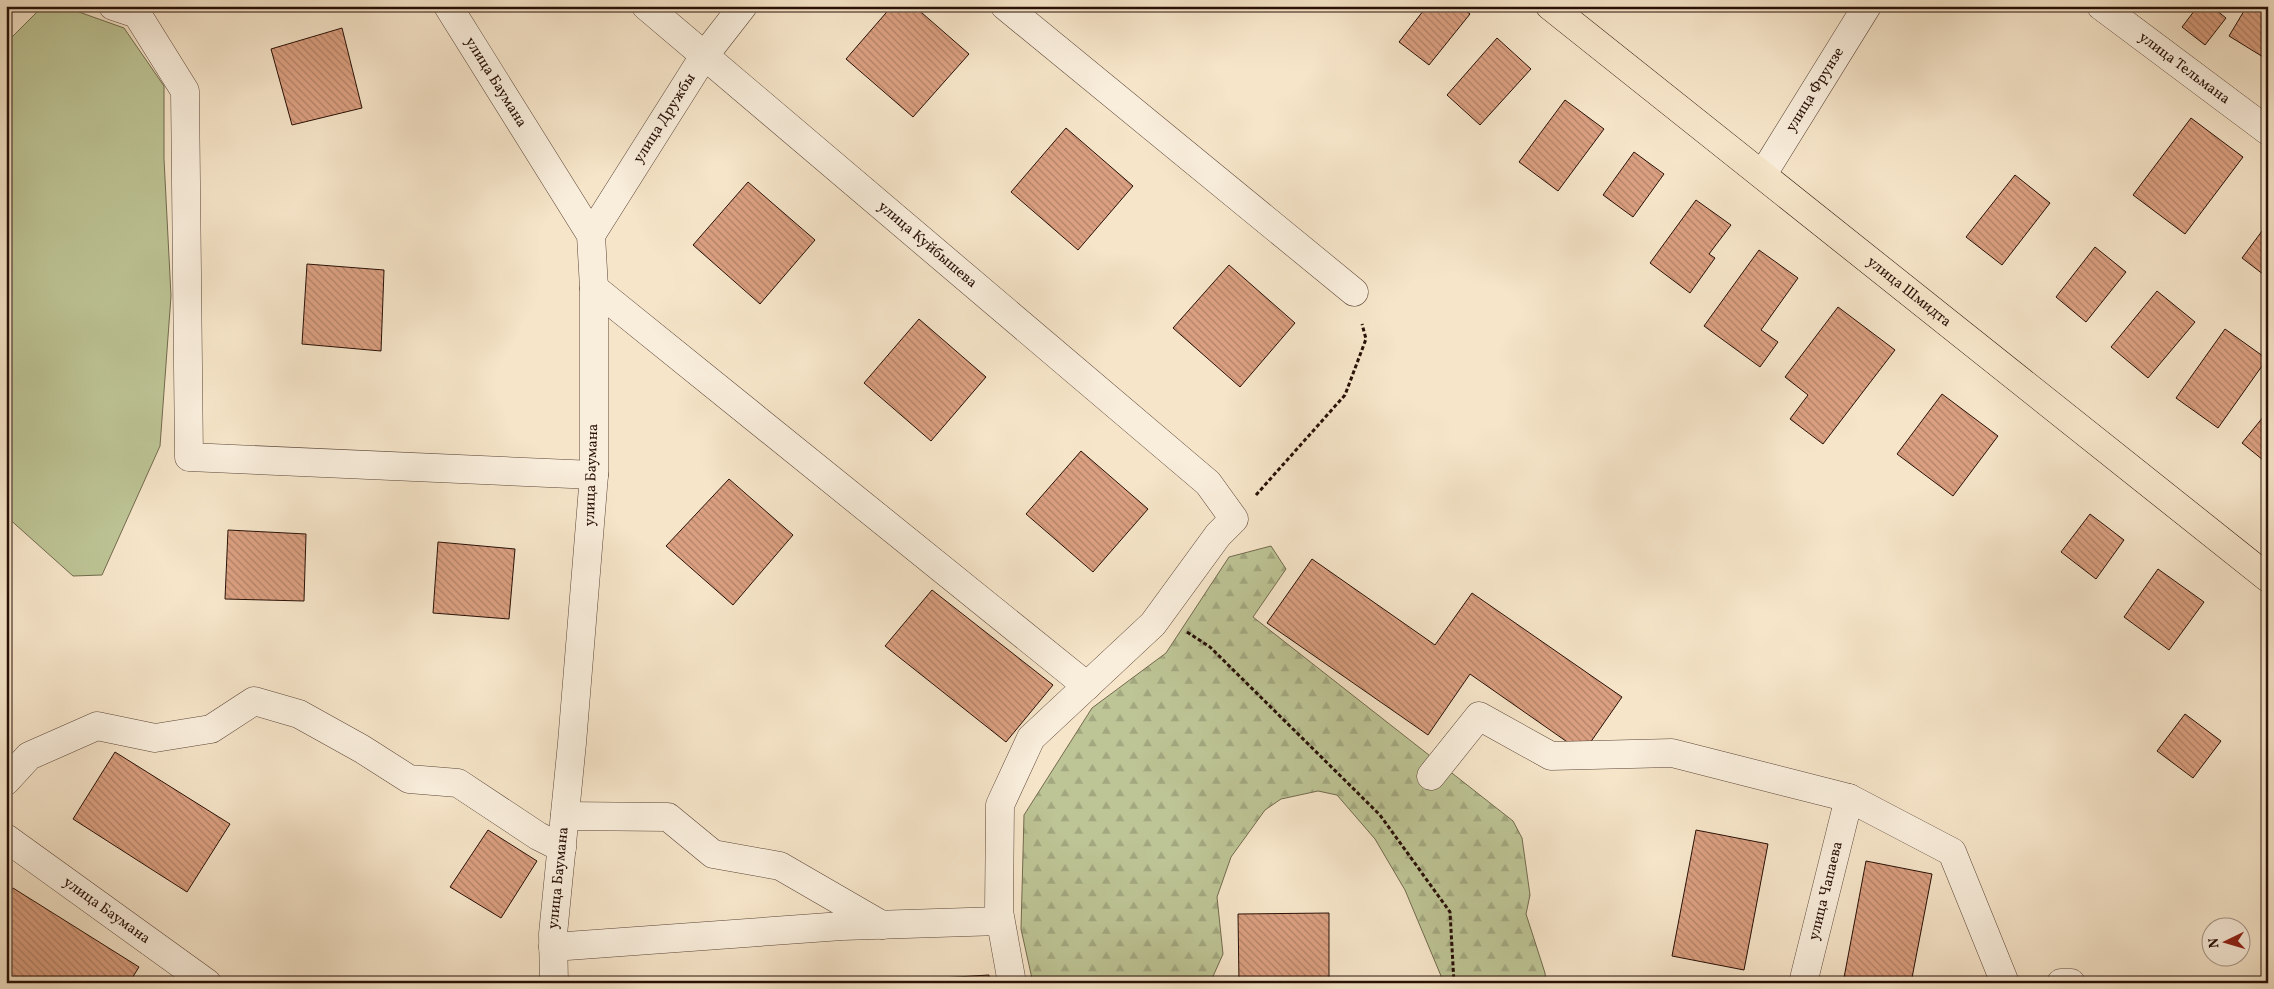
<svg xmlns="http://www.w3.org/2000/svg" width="2274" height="989" viewBox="0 0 2274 989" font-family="Vollkorn,serif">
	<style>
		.grass { fill: #bdc495; stroke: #726a4e }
		.forest { fill: url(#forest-firs); stroke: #726a4e }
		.building { fill: url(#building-back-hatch); stroke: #281007 }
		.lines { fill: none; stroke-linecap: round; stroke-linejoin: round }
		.minor-casing { stroke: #5c4538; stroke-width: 29 }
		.major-casing { stroke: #281007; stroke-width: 29 }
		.path { stroke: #281007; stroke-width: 3; stroke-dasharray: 4 2.5; stroke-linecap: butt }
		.minor { stroke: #f9eedc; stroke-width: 28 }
		.major { stroke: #f6e5c9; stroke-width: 28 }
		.labels { text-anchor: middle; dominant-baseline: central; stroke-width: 4.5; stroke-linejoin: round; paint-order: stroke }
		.street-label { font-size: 15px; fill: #281007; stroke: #f9eedc }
	</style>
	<defs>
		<pattern id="forest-firs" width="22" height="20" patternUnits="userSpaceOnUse" patternTransform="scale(1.25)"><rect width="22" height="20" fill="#bdc495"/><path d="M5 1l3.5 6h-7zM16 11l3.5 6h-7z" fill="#a2a77f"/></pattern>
		<pattern id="building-back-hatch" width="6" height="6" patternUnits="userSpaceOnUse" patternTransform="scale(1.25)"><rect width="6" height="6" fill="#dba081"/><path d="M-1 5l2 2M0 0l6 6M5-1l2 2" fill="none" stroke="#b28168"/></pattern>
	</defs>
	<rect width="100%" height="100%" fill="#f6e5c9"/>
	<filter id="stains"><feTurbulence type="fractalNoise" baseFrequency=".004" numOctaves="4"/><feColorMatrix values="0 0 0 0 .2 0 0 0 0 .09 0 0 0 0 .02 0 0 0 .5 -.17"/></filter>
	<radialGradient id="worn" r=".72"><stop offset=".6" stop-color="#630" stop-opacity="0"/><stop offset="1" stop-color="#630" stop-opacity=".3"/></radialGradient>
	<!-- grass -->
	<path class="grass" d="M43 6H62L124 28 164 86V159L171 296 160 446 102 575 73 576 6 516V43Z"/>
	<!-- forest -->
	<path class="forest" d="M1271 546 1286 569 1253 617 1513 821 1522 838 1530 895 1526 914 1545 973 1546 983H1444L1405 890 1375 839 1337 795 1318 791 1281 799 1265 810 1231 857 1217 897 1223 954 1210 983H1033L1021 929 1024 815 1092 708 1166 653 1229 557Z"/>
	<!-- building -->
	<g class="building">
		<path d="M892 6H914L969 54 913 117 846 59Z"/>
		<path d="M1427 6H1461L1470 14 1429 65 1399 42Z"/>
		<path d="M2198 6H2211L2226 18 2205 45 2182 27Z"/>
		<path d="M2247 6H2268V60L2229 36Z"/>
		<path d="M342 28 362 108 292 125 271 49Z"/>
		<path d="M1497 38 1531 69 1480 125 1447 95Z"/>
		<path d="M1565 100 1604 129 1558 191 1519 162Z"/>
		<path d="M2191 118 2243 157 2185 234 2133 195Z"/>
		<path d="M1066 128 1133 186 1078 250 1011 192Z"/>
		<path d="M1634 152 1664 174 1633 217 1603 195Z"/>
		<path d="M2015 175 2050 203 2002 265 1966 237Z"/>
		<path d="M748 182 815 240 760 304 693 245Z"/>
		<path d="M1696 200 1731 225 1709 254 1715 258 1690 293 1650 263Z"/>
		<path d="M2268 223V278L2242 258Z"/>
		<path d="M2095 247 2126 272 2086 322 2056 297Z"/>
		<path d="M1759 250 1798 278 1761 330 1778 342 1760 367 1704 326Z"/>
		<path d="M307 264 384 270 381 351 302 344Z"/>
		<path d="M1229 265 1295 323 1240 387 1173 328Z"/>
		<path d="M2157 291 2195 322 2148 378 2111 347Z"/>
		<path d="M1838 307 1895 350 1823 444 1790 419 1808 395 1785 377Z"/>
		<path d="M919 319 986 377 931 441 864 383Z"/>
		<path d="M2225 329 2267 359 2218 428 2176 398Z"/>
		<path d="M1942 394 1998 436 1953 496 1897 454Z"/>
		<path d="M2268 411V464L2242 443Z"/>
		<path d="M1081 451 1148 509 1093 572 1026 514Z"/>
		<path d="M729 479 793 535 733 605 666 546Z"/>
		<path d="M2090 514 2124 540 2096 579 2061 552Z"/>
		<path d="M228 530 306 534 304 601 225 599Z"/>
		<path d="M438 542 515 549 509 619 433 613Z"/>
		<path d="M1312 559 1435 645 1472 593 1622 697 1583 753 1470 674 1428 735 1267 623Z"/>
		<path d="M2158 569 2204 602 2169 650 2124 617Z"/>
		<path d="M932 590 1053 685 1006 742 885 646Z"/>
		<path d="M2185 714 2221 741 2193 778 2157 751Z"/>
		<path d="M115 752 230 824 187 892 73 819Z"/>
		<path d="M488 830 537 861 501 918 450 887Z"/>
		<path d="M1696 830 1768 844 1744 970 1672 956Z"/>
		<path d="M1866 861 1932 874 1911 983H1843Z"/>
		<path d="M13 888 139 967 129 983H6V899Z"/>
		<path d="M1329 913V983H1239L1238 914Z"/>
		<path d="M989 975V983H859Z"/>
	</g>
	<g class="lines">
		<!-- minor casing -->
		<g class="minor-casing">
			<g id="minor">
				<path d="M113 6 137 14 185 91 189 457 594 475"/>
				<path id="s1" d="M448 6 591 235 594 288V475L572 743 553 934 554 983"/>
				<path id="s2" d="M646 6 1208 483 1234 519 1218 535 1153 624 1031 738 1000 805 999 911 1012 983"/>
				<path d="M1005 6 1354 292"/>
				<path id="s3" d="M2101 6 2268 131"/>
				<path id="s4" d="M1763 174 1867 6"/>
				<path id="s5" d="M591 235 704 56 743 6"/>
				<path d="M594 288 1087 686"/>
				<path d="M1431 776 1479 716 1551 756 1672 753 1849 798 1952 852 2005 983"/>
				<path d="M6 781 29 756 97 726 155 738 211 729 254 701 299 714 362 749 409 779 458 783 538 836 562 848"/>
				<path d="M565 816 668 817 713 854 780 866 882 925"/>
				<path id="s6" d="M6 838 207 983"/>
				<path d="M553 947 842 926 1000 921"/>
				<path id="s7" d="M1803 983 1849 798"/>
				<path d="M2061 983H2071"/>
			</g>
		</g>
		<!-- major casing -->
		<g class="major-casing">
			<g id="major">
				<path id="s8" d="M1550 6 2268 578"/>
			</g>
		</g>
		<!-- path -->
		<g class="path">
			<path d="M1256 495 1345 395 1366 339 1362 324"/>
			<path d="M1187 632 1210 647 1380 815 1450 912 1454 983"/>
		</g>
		<!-- minor -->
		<use href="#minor" class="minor"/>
		<!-- major -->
		<use href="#major" class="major"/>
	</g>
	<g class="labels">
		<!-- street labels -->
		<g class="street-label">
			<text stroke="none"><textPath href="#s3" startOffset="104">улица Тельмана</textPath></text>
			<text stroke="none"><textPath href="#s1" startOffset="90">улица Баумана</textPath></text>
			<text stroke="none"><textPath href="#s4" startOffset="99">улица Фрунзе</textPath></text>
			<text stroke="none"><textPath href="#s5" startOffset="138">улица Дружбы</textPath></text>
			<text stroke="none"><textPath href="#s2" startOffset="369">улица Куйбышева</textPath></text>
			<text stroke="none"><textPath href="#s8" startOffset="459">улица Шмидта</textPath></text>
			<text transform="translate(592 475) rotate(-88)">улица Баумана</text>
			<text transform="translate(559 878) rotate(-84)">улица Баумана</text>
			<text stroke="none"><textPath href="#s7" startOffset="95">улица Чапаева</textPath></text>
			<text stroke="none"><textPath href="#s6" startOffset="124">улица Баумана</textPath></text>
		</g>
	</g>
	<!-- margin -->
	<rect width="2274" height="989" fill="none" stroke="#f6e5c9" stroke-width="25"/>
	<rect x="8" y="8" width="2259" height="974" fill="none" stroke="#281007" stroke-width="2.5"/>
	<rect x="12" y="12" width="2249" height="964" fill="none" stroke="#281007"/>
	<!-- north arrow -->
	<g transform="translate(2226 942) rotate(265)"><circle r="24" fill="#f9eedc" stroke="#a59587"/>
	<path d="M0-4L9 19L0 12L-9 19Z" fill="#8f2418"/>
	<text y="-8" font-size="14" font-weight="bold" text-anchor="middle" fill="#281007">N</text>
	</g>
	<rect width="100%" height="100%" filter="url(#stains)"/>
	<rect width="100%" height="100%" fill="url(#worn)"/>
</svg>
